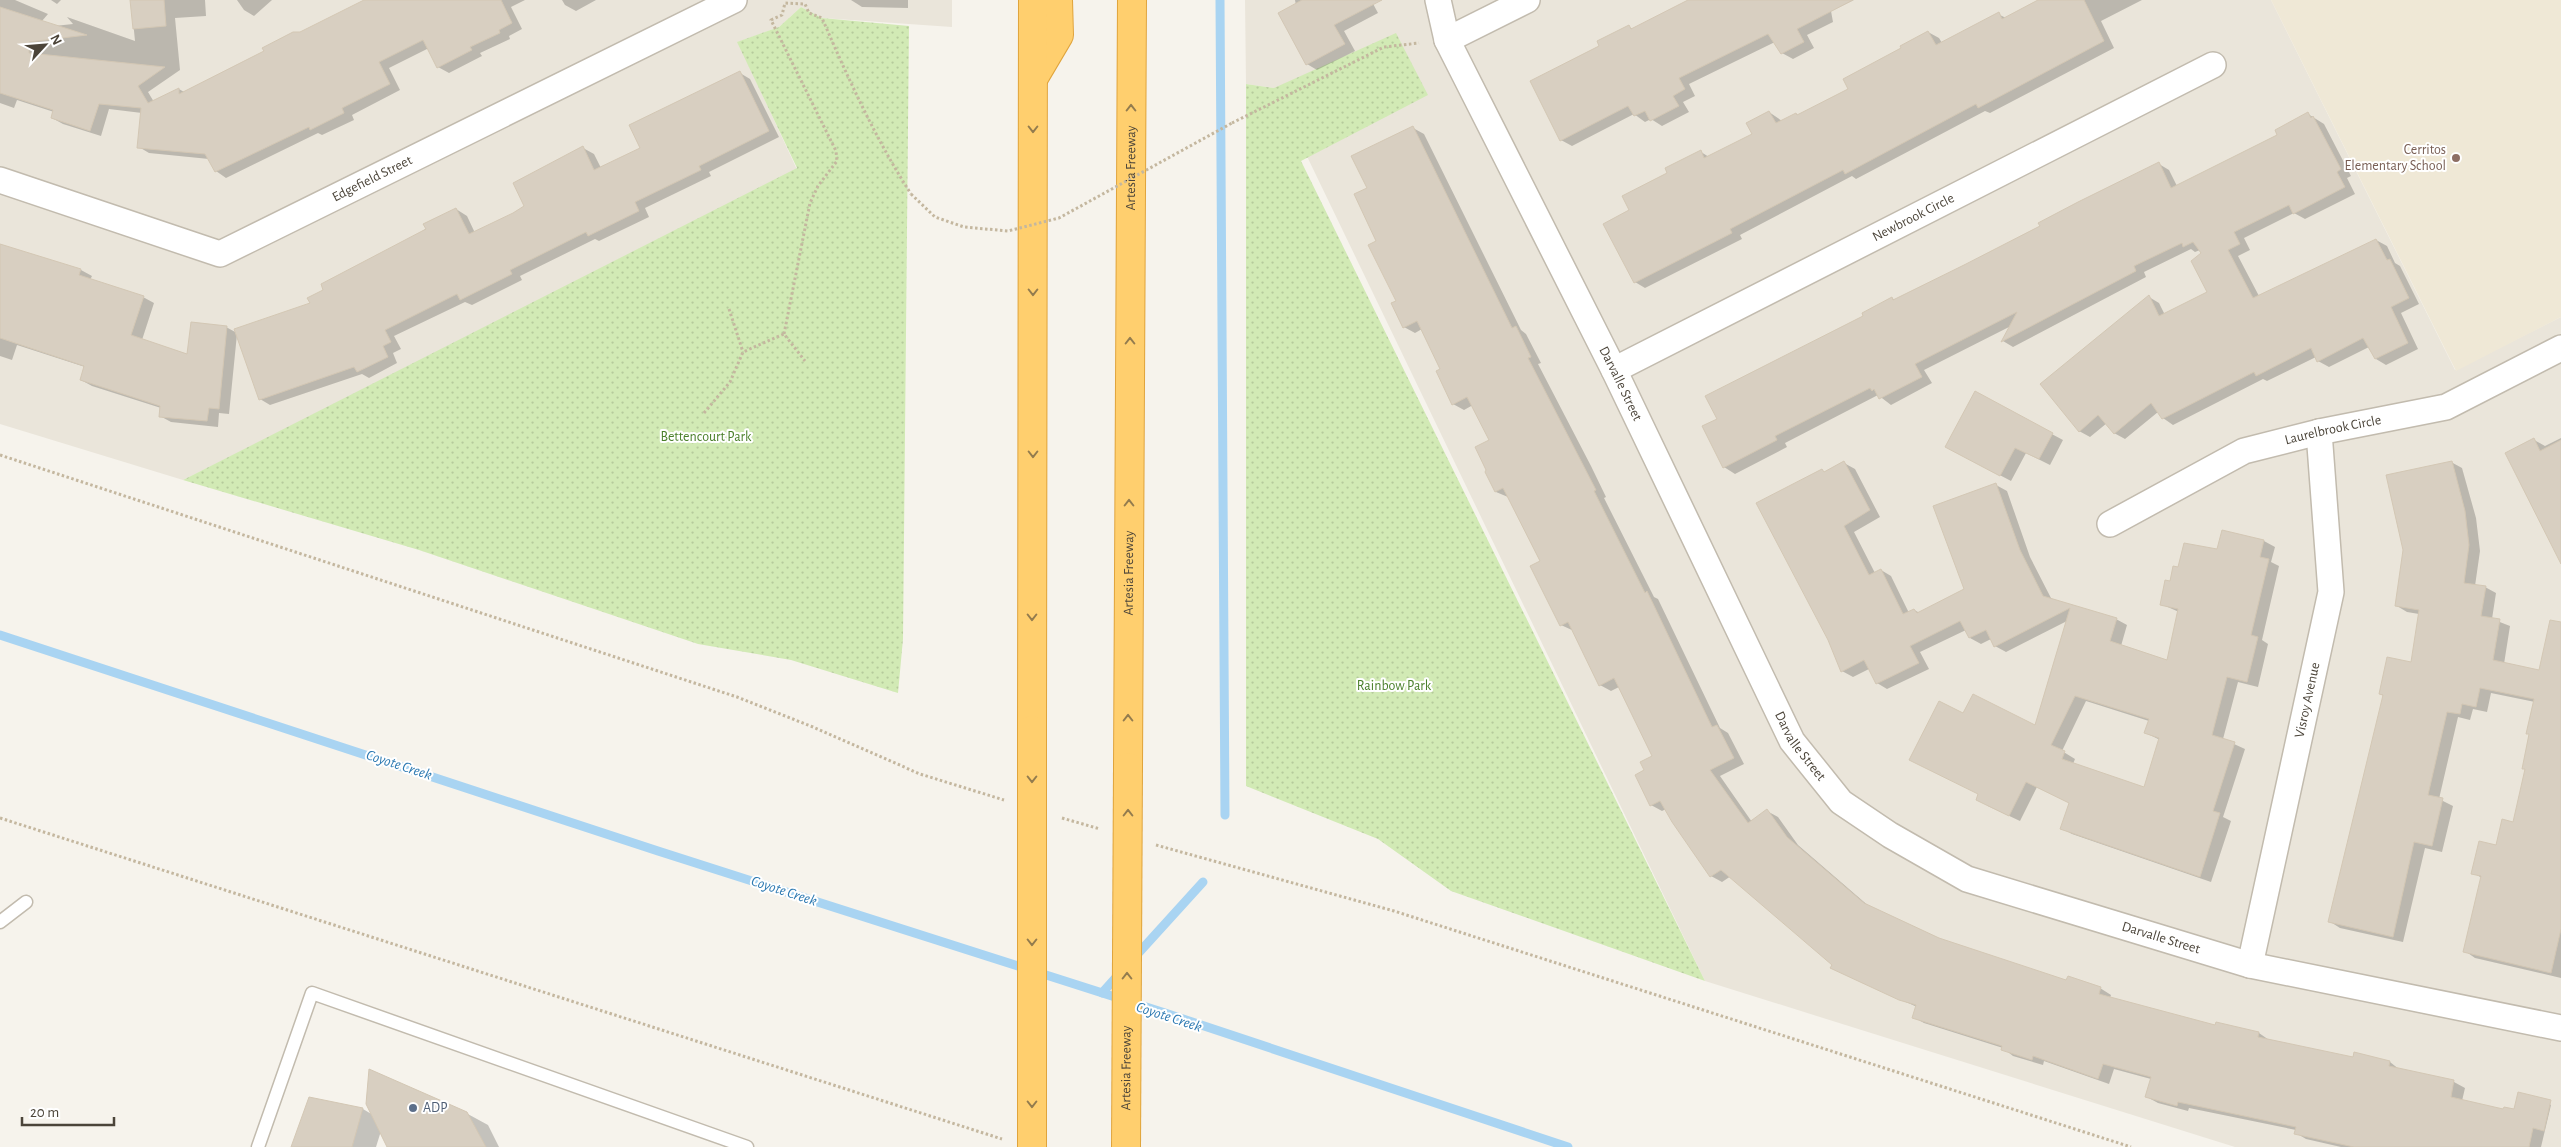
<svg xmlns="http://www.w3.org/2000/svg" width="2561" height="1147" viewBox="0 0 2561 1147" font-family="'Alegreya Sans',sans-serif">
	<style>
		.residential { fill: #eae5da }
		.education { fill: #efe8d6 }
		.grass { fill: url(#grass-dots) }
		.shadow { fill: #0003; fill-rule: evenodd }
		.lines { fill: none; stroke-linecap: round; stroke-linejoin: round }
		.stream { stroke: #a9d4f2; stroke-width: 9 }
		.building { fill: #d8cfc1; stroke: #d3c7b4; fill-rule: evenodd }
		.lane-casing { stroke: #c2bbae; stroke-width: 15 }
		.street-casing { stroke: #c2bbae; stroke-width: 28 }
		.highway-casing { stroke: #e0a43c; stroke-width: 30 }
		.path { stroke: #c4b79f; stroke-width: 3; stroke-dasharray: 2.5 2.5; stroke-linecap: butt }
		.lane { stroke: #fff; stroke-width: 12 }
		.street { stroke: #fff; stroke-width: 25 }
		.highway { stroke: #ffcf6e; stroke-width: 28 }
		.highway-bridge-casing { stroke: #e0a43c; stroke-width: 30; stroke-linecap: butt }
		.path-bridge { stroke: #c4b79f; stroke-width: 3; stroke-dasharray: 2.5 2.5; stroke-linecap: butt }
		.highway-bridge { stroke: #ffcf6e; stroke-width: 28 }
		.oneway { stroke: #937c4e }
		.education-dot { fill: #8d6e63; stroke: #fff; stroke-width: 2 }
		.service-dot { fill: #5c6f8a; stroke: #fff; stroke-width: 2 }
		.labels { text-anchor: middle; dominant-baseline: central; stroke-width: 4; stroke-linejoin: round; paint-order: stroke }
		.education-label { font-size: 14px; fill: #785e54; stroke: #fff; text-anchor: end }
		.street-label { font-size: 14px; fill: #4b4439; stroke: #fff }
		.park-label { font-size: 14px; fill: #4a7f2a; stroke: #fff }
		.service-label { font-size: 14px; fill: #4e5e75; stroke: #fff; text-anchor: start }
		.water-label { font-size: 15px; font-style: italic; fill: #2e7ab2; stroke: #fff }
	</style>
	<defs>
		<pattern id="grass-dots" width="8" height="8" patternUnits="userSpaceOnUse" patternTransform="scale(1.25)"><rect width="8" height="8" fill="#d2eab5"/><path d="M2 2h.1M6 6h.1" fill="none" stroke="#b6ca9c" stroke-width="1.8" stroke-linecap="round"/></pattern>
	</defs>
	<rect width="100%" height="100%" fill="#f6f3ec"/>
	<!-- residential -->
	<g class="residential">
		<path d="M0 0H952V27L822 18 801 7 779 27 738 42 799 174 183 480 0 424Z"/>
		<path d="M1245 0H2271L2455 370 2561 317V1147H2235L1705 981 1274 88 1246 84Z"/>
	</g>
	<!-- education -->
	<path class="education" d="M2271 0H2561V317L2456 371Z"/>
	<!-- grass -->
	<g class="grass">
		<path d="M801 7 822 18 909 26 903 639 898 693 791 660 698 644 419 550 183 480 797 168 737 42 779 27Z"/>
		<path d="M1396 33 1428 95 1301 161 1705 981 1451 891 1378 839 1246 786V84L1274 88Z"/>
	</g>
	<!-- shadow -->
	<g class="shadow">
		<path d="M0 0H15L48 14 36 28 73 24 67 17 135 41 131 0H205L206 16 175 18 180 70 148 92 154 102 179 89 184 92 367 0H525L511 7 522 29 509 36 510 39 480 53 482 56 449 73 438 67 429 48 389 68 400 90 352 115 354 120 322 135 318 133 226 178 216 171 209 159 149 153 139 147 142 113 109 109 101 136 63 124 52 118 54 112 17 100 14 108 0 103Z"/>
		<path d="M51 0H61L57 4Z"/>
		<path d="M237 0H272L254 16 244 10Z"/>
		<path d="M562 0H596L576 11 565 5Z"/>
		<path d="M851 0H908V8L862 7Z"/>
		<path d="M1295 0H1371L1378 13 1344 31 1355 51 1317 70 1307 64Z"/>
		<path d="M1691 0H1854L1831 11 1833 22 1807 35 1814 48 1793 59 1782 53 1775 42 1689 84 1695 96 1683 102 1689 112 1662 126 1651 119 1645 122 1634 114 1572 146 1561 140 1601 46 1629 27 1633 29Z"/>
		<path d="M2041 0H2142L2101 21 2114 48 1990 113 1985 111 1856 179 1852 176 1740 235 1742 239 1645 288 1635 282 1631 211 1669 174 1701 152 1709 157 1754 135 1769 112 1782 121 1796 114 1799 116 1850 89 1928 32 1939 38 1942 43 1998 14 2006 18Z"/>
		<path d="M740 73 750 79 779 137 709 172 711 176 645 208 649 217 599 241 595 239 520 276 522 280 472 305 465 302 394 336 401 349 393 353 397 363 369 378 362 374 270 405 260 399 237 334 229 414 219 413 218 427 171 422 160 416 161 408 92 386 81 380 85 367 17 345 12 360 0 356V245L81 270 92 276 90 280 143 297 154 303 142 340 189 355 226 327 237 333 311 304 456 209 467 216 475 233 514 214 526 206 583 148 594 154 601 168 641 149Z"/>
		<path d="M2308 114 2324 124 2351 176 2347 178 2355 194 2305 219 2294 213 2244 238 2250 250 2238 256 2259 296 2376 240 2387 246 2395 263 2400 266 2419 304 2401 313 2418 349 2386 365 2376 359 2369 347 2329 367 2318 361 2316 357 2267 381 2263 379 2173 425 2163 418 2158 412 2125 439 2114 433 2107 423 2090 437 2079 431 2149 297 2159 303 2165 315 2208 292 2203 253 2200 250 2195 252 2191 249 2144 272 2146 277 2013 347 2003 341 2011 326 1924 370 1932 383 1891 405 1878 395 1785 443 1787 447 1735 474 1724 467 1703 427 1718 420 1892 298 1895 300 1964 266 2159 164 2169 170 2177 186 2279 136Z"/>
		<path d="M1413 128 1424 134 1521 330 1526 334 1541 363 1538 364 1591 466 1606 497 1604 498 1654 597 1658 599 1720 728 1728 733 1744 764 1720 776 1752 822 1767 811 1778 817 1798 845 1871 908 1939 939 2067 981 2100 988 2111 995 2110 998 2216 1027 2217 1024 2259 1033 2269 1040 2354 1058 2355 1054 2390 1062 2400 1070 2454 1082 2465 1088 2462 1101 2504 1111H2515L2540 1099 2551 1105 2541 1147H2341L2306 1139 2296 1133V1130L2189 1108 2188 1111 2158 1103 2147 1097 2151 1079 2114 1069 2109 1084 2044 1061 2043 1065 2013 1056 2003 1048 1924 1023 1913 1017 1917 1007 1842 973 1731 876 1722 882 1711 876 1666 809 1662 811 1651 805 1646 770 1654 757 1619 687 1611 691 1600 685 1574 631 1561 625 1541 562 1508 497 1496 492 1491 440 1473 405 1464 410 1453 404 1442 370 1422 329 1415 333 1404 327 1378 241 1368 188Z"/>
		<path d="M1975 393 2063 440 2050 465 2026 453 2011 481 1958 453Z"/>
		<path d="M2561 438V558L2534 440 2545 446Z"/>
		<path d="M2451 462 2462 468 2476 518 2480 551 2475 586 2485 587 2496 593 2492 619 2510 626 2504 664 2540 672 2561 653V978L2475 958 2465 951 2482 878 2473 873 2514 823 2526 770 2523 768 2535 702 2491 693 2487 712 2473 709 2470 720 2458 717 2439 799 2453 806 2442 852 2425 848 2403 942 2340 928 2329 921 2384 696 2380 694 2412 664 2419 614 2407 612 2397 606Z"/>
		<path d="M1844 463 1855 469 1880 517 1854 532 1875 573 1881 570 1891 576 1909 613 1914 610 1920 613 1966 589 1996 485 2007 491 2030 557 2052 600 2116 619 2127 625 2121 646 2168 661 2179 612 2161 604 2179 569 2218 550 2223 531 2264 541 2275 547 2271 562 2279 566 2262 640 2268 644 2258 687 2238 682 2223 739 2245 749 2223 817 2231 821 2211 882 2072 834 2061 828 2070 803 2037 787 2020 821 1988 806 1980 795 1964 715 2036 727 2067 621 2006 652 1995 646 1991 639 1981 644 1970 638 1966 630 1920 652 1929 669 1887 689 1877 683 1869 669 1853 677 1842 671 1825 472ZM2086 701 2149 721 2146 733 2160 740 2145 788 2073 764 2075 759 2062 751Z"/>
		<path d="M363 1109 373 1115 466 1113 488 1125 499 1147H389L381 1131 376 1147H293Z"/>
	</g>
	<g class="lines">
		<!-- stream -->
		<g class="stream">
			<path d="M1220 0 1225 815"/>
			<path d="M0 635 658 851 1165 1013 1568 1147"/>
			<path d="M1134 958 1203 882"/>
			<path d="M1102 993 1120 973"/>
		</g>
	</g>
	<!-- building -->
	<g class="building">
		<path d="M130 0H164L166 26 133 29Z"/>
		<path d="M364 0H501L512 23 499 30 500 33 470 47 472 50 437 68 423 40 379 62 390 84 342 108 344 113 310 130 309 127 215 172 205 154 137 148 141 108 99 104 90 131 51 118 53 110 0 93V7L87 35 29 42V53L165 67 138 86 148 103 179 88V94L264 51 262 48 293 32H300Z"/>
		<path d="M1302 0H1382L1334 25 1345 44 1306 65 1278 13Z"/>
		<path d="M1688 0H1853L1797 29 1804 42 1781 54 1768 34 1679 78 1685 89 1673 96 1679 106 1650 121 1645 111 1634 116 1628 106 1560 141 1530 81 1599 46 1597 41 1629 25 1631 29Z"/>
		<path d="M2038 0H2084L2104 41 1978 108 1976 104 1845 174 1843 170 1730 229 1732 233 1634 283 1603 224 1629 210 1622 196 1667 173 1665 168 1701 150 1704 158 1752 134 1746 123 1769 111 1776 123 1796 113 1797 115 1848 89 1843 79 1901 48 1900 46 1928 31 1936 45 1999 12 2002 19Z"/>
		<path d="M740 71 769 131 699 166 701 170 635 202 639 211 588 236 586 232 510 270 512 274 460 300 457 294 385 330 391 342 383 346 388 357 357 372 354 367 259 400 234 329 310 303 307 298 323 290 321 284 426 229 423 224 456 208 469 234 513 213 524 206 513 183 583 146 594 170 640 148 629 125Z"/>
		<path d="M2308 112 2311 118 2313 116 2341 169 2337 172 2345 187 2293 214 2289 205 2234 232 2240 244 2228 250 2253 298 2376 239 2387 260 2390 259 2409 298 2391 307 2408 343 2375 359 2363 338 2317 362 2311 348 2256 376 2254 372 2162 419 2151 403 2114 434 2098 415 2079 432 2040 384 2149 295 2159 316 2207 292 2191 261 2201 253 2193 242 2183 247 2182 243 2134 266 2136 271 2001 342 2017 312 1915 364 1922 377 1879 399 1874 389 1872 391 1870 388 1775 436 1777 440 1723 468 1702 426 1717 419 1705 396 1863 316 1862 313 1892 297 1893 300 1964 265 2040 226 2038 223 2078 202 2159 162 2171 188 2277 135 2275 130Z"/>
		<path d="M1413 126 1512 328 1516 326 1531 357 1528 358 1580 459 1596 490 1594 491 1645 593 1647 591 1712 727 1717 725 1734 758 1710 770 1748 823 1767 809 1787 837 1864 903 1939 938 2066 980 2068 976 2101 987 2099 994 2215 1025 2216 1022 2259 1032 2258 1037 2353 1057 2354 1052 2390 1061 2389 1066 2454 1080 2451 1097 2503 1109 2504 1107 2514 1109 2518 1092 2551 1100 2544 1131 2533 1128 2529 1147H2354L2294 1134 2296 1127 2178 1102 2177 1106 2145 1097 2151 1077 2103 1064 2098 1079 2033 1056 2032 1060 2001 1050 2002 1046 1912 1018 1916 1005 1899 1000 1830 968 1832 965 1721 870 1710 877 1672 822 1660 801 1650 806 1635 775 1644 770 1640 762 1652 756 1614 678 1599 686 1568 622 1560 626 1530 566 1540 561 1503 488 1495 492 1485 472 1486 470 1475 447 1489 440 1467 397 1452 405 1436 371 1440 369 1417 321 1403 328 1391 303 1396 301 1368 245 1376 241 1354 194 1367 188 1351 156Z"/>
		<path d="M0 244 81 269 79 275 144 296 131 335 187 354 191 322 227 326 219 409 209 408 207 421 159 417 160 406 80 380 84 366 0 338Z"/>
		<path d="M1975 391 2053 433 2039 459 2015 448 2000 476 1945 447Z"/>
		<path d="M2534 438 2540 451 2561 440V564L2505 453Z"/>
		<path d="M1844 461 1870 510 1844 526 1869 575 1881 569 1903 614 1914 609 1917 613 1964 589 1933 506 1996 483 2020 550 2043 596 2117 618 2110 641 2167 660 2178 609 2160 605 2165 580 2170 581 2173 566 2178 567 2184 543 2217 549 2222 530 2264 540 2260 557 2269 559 2251 635 2258 637 2247 682 2227 677 2212 735 2235 742 2213 811 2220 813 2200 877 2060 829 2069 803 2026 782 2009 816 1976 800 1978 794 1909 760 1939 701 1963 713 1973 694 2035 725 2070 608 1994 647 1986 630 1969 638 1960 621 1910 646 1919 663 1876 684 1864 660 1841 672 1828 640 1756 503 1822 469 1824 472ZM2075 696 2149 719 2144 733 2159 738 2144 787 2062 759 2065 751 2051 745Z"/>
		<path d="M2452 461 2465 511 2469 545 2464 583 2486 586 2481 616 2500 619 2493 660 2539 670 2550 620 2561 622V929L2551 973 2463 952 2481 876 2471 874 2479 841 2496 845 2502 819 2513 822 2525 769H2522L2529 734H2526L2534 699 2480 688 2476 707 2462 704 2460 714 2447 712 2428 795 2443 798 2432 846 2414 842 2393 937 2328 922 2383 695 2379 694 2387 657 2411 662 2419 610 2395 606 2403 550 2386 475Z"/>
		<path d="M369 1069 467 1112 486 1147H387L366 1104Z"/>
		<path d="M309 1097 363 1108 352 1147H291Z"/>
	</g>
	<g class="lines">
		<!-- lane casing -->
		<g class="lane-casing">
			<g id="lane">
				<path d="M0 922 26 902"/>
				<path d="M258 1147 312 993 747 1147"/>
			</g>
		</g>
		<!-- street casing -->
		<g class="street-casing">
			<g id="street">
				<path id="s1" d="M1438 0 1447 40 1614 370 1792 741 1841 802 1890 835 1967 879 2250 965 2561 1028"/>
				<path d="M1447 40 1527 0"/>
				<path id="s2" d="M0 180 220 254 734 0"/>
				<path id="s3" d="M1614 370 2213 65"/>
				<path id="s4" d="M2110 524 2244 451 2319 432 2446 407 2561 348"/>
				<path id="s5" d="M2250 965 2331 592 2319 432"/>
			</g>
		</g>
		<!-- highway casing -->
		<g class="highway-casing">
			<g id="highway">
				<path d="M1033 79 1059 35 1058 0"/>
				<path d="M1032 730 1033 0"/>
				<path id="s6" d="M1128 767 1132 0"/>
			</g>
		</g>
		<!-- path -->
		<g class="path">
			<path d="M1232 123 1384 47 1419 43"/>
			<path d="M729 309 743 352"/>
			<path d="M784 334 810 203 818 186 837 161 836 151 771 20 782 15 785 3 805 4 809 13 822 18C848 78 875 138 911 194"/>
			<path d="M704 413 730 382 743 352 784 334 805 361"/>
			<path d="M0 455 737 697 813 727 920 774 1004 800"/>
			<path d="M0 818 1002 1139"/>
			<path d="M1062 818 1100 829"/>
			<path d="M1156 845 1394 911 2131 1147"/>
		</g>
		<!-- lane -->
		<use href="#lane" class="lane"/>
		<!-- street -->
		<use href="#street" class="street"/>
		<!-- highway -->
		<use href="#highway" class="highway"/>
		<!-- highway-bridge casing -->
		<g class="highway-bridge-casing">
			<g id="highway-bridge">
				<path d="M1032 1147V730"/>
				<path id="s7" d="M1126 1147 1128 767"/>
			</g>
		</g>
		<!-- path-bridge -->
		<path class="path-bridge" d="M911 194 935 217 964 227 1008 231 1059 218 1232 123"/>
		<!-- highway-bridge -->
		<use href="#highway-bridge" class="highway-bridge"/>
	</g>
	<!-- one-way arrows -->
	<defs><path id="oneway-chevron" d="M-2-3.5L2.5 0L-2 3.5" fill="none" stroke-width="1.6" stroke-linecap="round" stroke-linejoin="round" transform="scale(1.25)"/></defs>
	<g class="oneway">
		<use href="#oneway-chevron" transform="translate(1131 108) rotate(-90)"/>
		<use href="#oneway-chevron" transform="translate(1033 129) rotate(90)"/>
		<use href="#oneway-chevron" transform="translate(1033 292) rotate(90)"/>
		<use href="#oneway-chevron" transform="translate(1130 341) rotate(-90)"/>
		<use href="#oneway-chevron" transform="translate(1033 454) rotate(90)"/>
		<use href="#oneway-chevron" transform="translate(1129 503) rotate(-90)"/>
		<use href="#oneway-chevron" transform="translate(1032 617) rotate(90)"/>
		<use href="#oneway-chevron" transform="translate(1128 718) rotate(-90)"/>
		<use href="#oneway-chevron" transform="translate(1032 779) rotate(90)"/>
		<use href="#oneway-chevron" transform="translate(1128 813) rotate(-90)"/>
		<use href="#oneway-chevron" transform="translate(1032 942) rotate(90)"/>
		<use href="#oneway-chevron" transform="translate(1127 976) rotate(-90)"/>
		<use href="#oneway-chevron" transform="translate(1032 1104) rotate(90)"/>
	</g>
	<!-- markers -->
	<circle class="education-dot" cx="2456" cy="158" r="5"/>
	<circle class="service-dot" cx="413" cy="1108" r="5"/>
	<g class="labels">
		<!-- education labels -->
		<g class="education-label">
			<text x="2446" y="150">Cerritos<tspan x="2446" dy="16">Elementary School</tspan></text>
		</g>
		<!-- street labels -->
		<g class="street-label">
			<text stroke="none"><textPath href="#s6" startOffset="599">Artesia Freeway</textPath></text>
			<text stroke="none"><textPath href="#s2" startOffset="402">Edgefield Street</textPath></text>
			<text stroke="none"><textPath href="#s3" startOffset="336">Newbrook Circle</textPath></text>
			<text stroke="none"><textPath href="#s1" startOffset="426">Darvalle Street</textPath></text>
			<text stroke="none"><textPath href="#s4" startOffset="244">Laurelbrook Circle</textPath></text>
			<text stroke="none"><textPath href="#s6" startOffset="194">Artesia Freeway</textPath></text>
			<text stroke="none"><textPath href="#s5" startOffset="271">Visroy Avenue</textPath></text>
			<text stroke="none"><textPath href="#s1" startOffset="831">Darvalle Street</textPath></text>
			<text stroke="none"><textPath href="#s1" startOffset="1251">Darvalle Street</textPath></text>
			<text stroke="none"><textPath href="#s7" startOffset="79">Artesia Freeway</textPath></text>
		</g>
		<!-- park labels -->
		<g class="park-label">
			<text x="706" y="437">Bettencourt Park</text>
			<text x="1394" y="686">Rainbow Park</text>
		</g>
		<!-- service labels -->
		<g class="service-label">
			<text x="423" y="1108">ADP</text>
		</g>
		<!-- water labels -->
		<g class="water-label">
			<text transform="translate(399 765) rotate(18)">Coyote Creek</text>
			<text transform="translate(784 891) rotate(18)">Coyote Creek</text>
			<text transform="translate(1169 1017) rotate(18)">Coyote Creek</text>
		</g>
	</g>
	<!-- north arrow -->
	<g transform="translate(45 45) rotate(64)" stroke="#ffffff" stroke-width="4" paint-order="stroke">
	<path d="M0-4L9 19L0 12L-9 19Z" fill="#4b4439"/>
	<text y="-8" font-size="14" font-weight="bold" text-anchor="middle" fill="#4b4439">N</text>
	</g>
	<!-- scale -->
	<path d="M22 1117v8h92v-8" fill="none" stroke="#4b4439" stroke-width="2.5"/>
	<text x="30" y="1117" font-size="15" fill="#4b4439" stroke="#ffffff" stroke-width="4" paint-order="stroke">20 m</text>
</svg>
